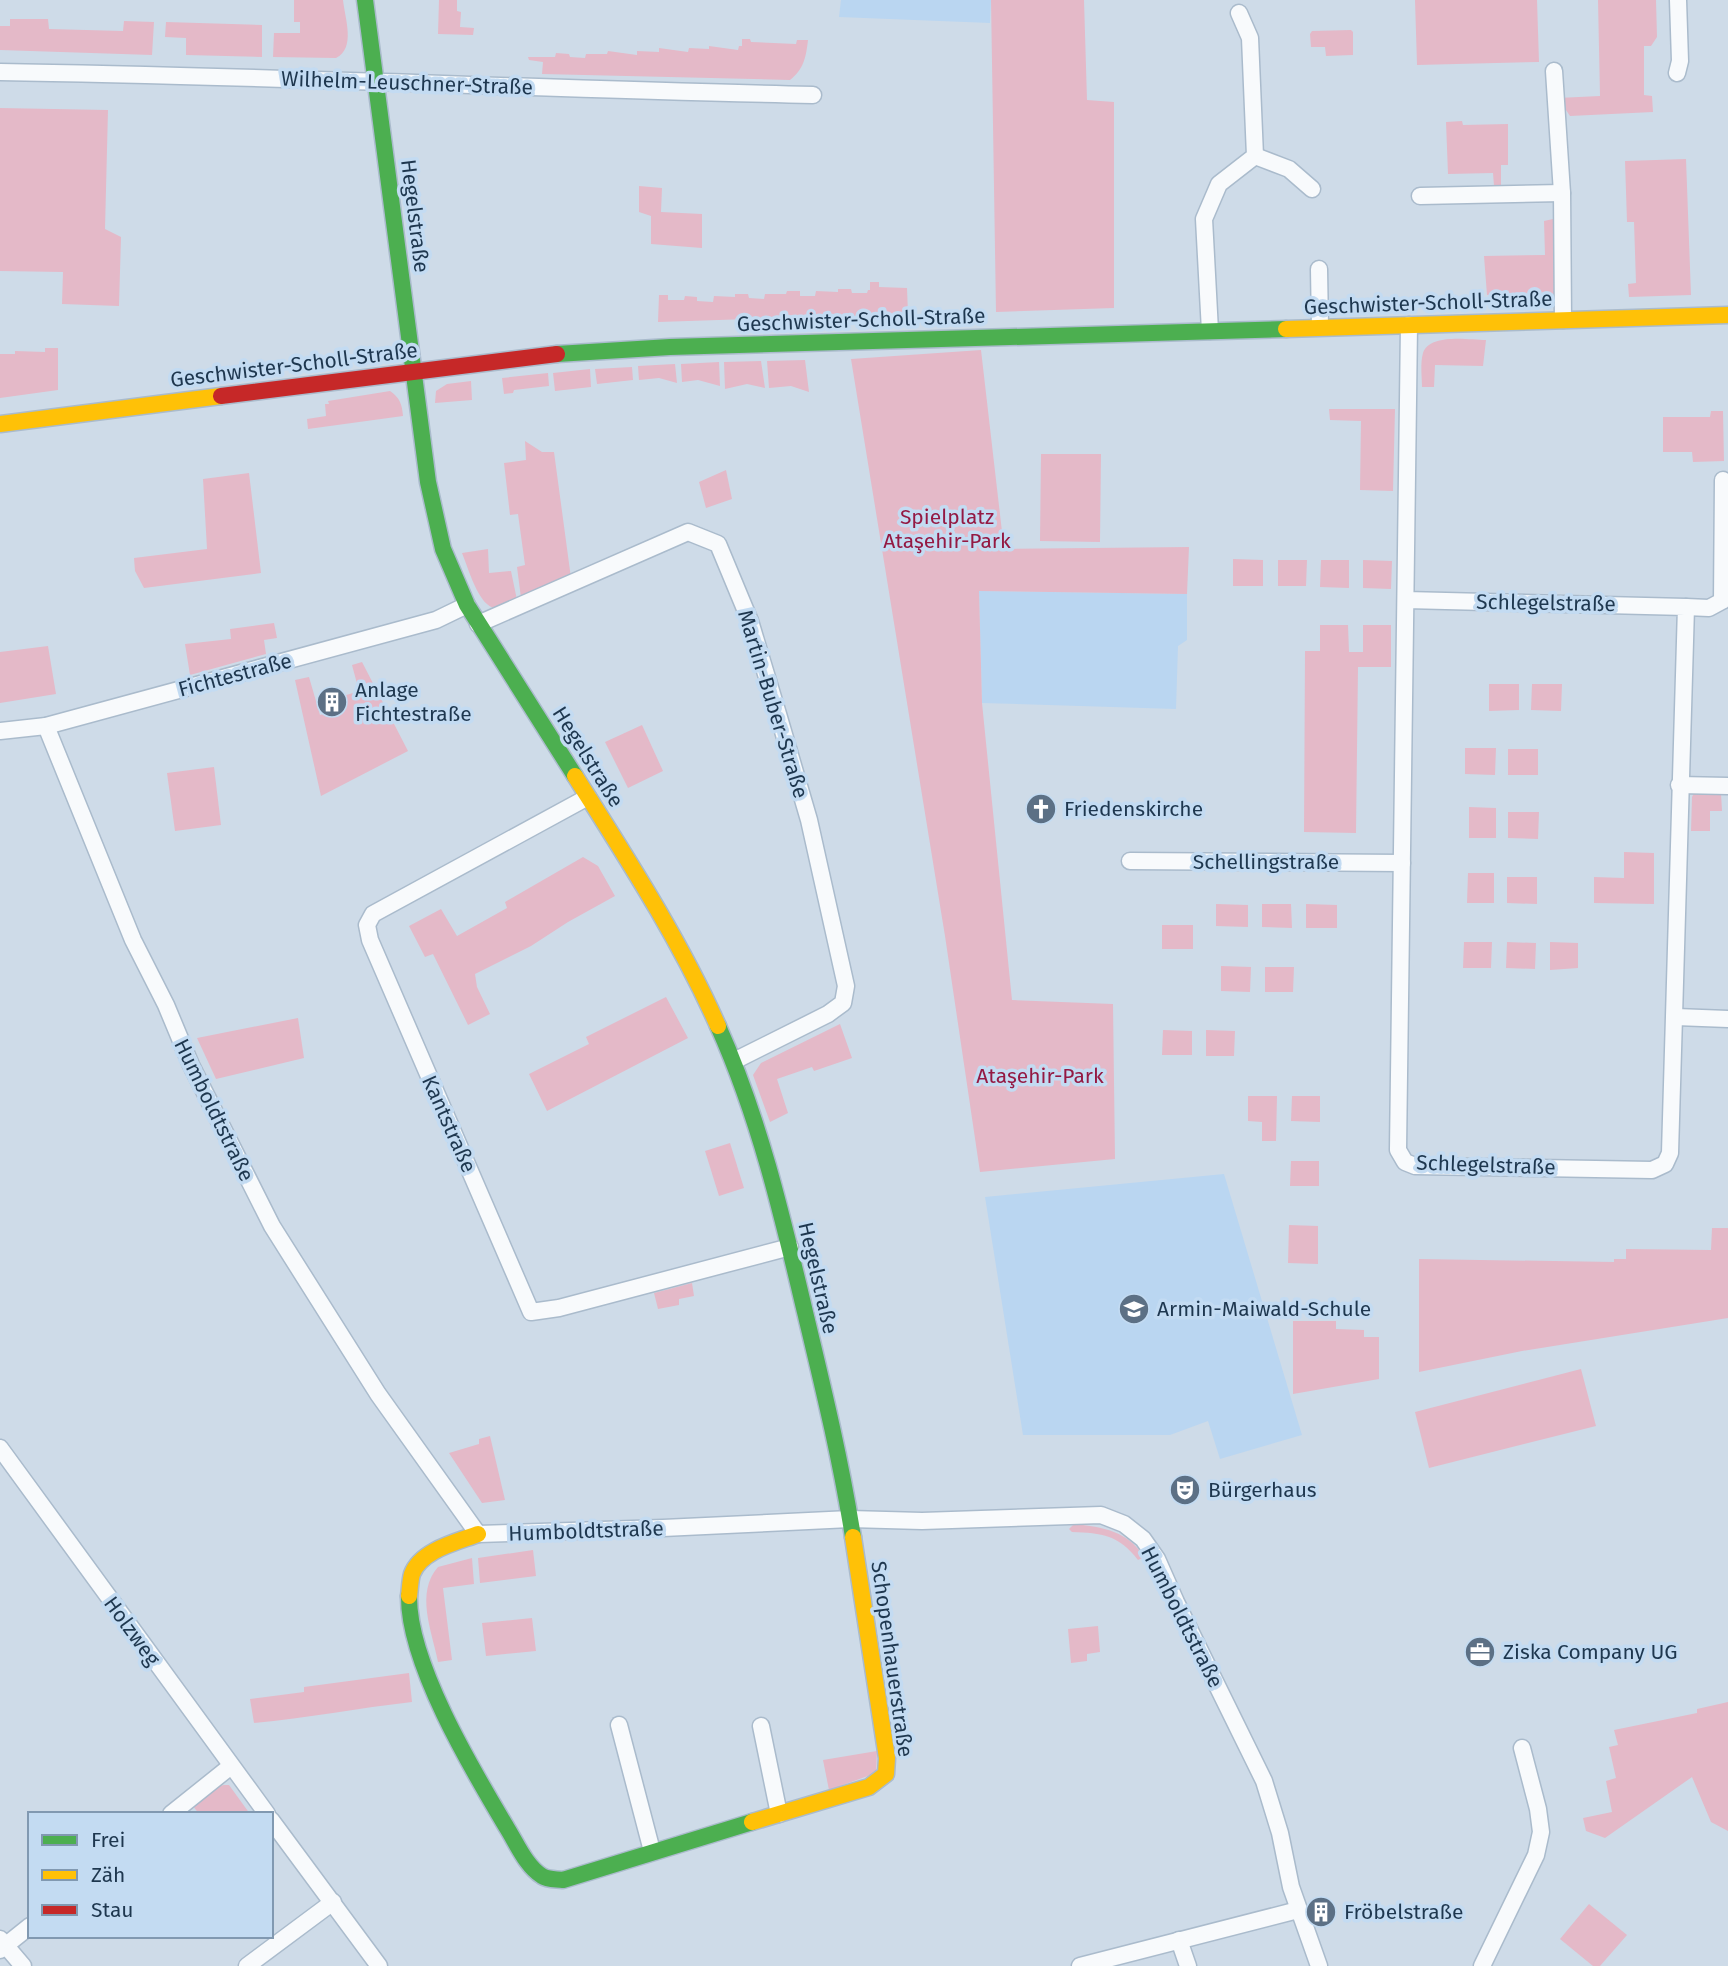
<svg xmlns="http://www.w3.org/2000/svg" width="1728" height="1966" viewBox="0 0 1728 1966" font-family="'Fira Sans',sans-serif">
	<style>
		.built { fill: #bad6f1 }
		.green { fill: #e4b9c8 }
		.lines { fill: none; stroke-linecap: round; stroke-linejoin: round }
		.street-casing { stroke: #abc; stroke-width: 19 }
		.fast-casing { stroke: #abc; stroke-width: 19 }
		.slow-casing { stroke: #abc; stroke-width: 19 }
		.jam-casing { stroke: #abc; stroke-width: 19 }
		.street { stroke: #f8fafc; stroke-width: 16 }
		.fast { stroke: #4caf50; stroke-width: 16 }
		.slow { stroke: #ffc107; stroke-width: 16 }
		.jam { stroke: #c62828; stroke-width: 16 }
		.labels { text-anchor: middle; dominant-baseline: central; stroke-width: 7; stroke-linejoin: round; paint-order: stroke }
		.street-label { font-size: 21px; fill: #1e374f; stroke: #c3dbf2 }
		.park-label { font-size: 21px; fill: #941943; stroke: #c3dbf2 }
		.poi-label { font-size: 21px; fill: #1e374f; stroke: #c3dbf2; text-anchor: start }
	</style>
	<rect width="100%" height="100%" fill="#cedbe8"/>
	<!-- built -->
	<g class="built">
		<path d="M841 0H991L990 23 839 17Z"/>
		<path d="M979 591 1187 594V640L1178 646 1176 709 982 703Z"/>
		<path d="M1224 1174 1302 1435 1220 1459 1208 1421 1170 1435H1023L985 1197Z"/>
	</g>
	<!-- green -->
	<g class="green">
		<path d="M294 0H343C345 19 356 48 336 58L273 57 274 33H300V22H294Z"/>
		<path d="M439 0H457V11L461 12 460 27 474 28 473 35 438 34Z"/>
		<path d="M991 0H1084L1087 100 1114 102V308L996 312Z"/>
		<path d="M1415 0H1537L1539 62 1417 65Z"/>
		<path d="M1598 0H1656L1657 37 1651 46H1644V95L1652 96 1653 112 1570 116 1558 98 1600 96Z"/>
		<path d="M10 19H48L49 29 123 31 124 21 154 22 152 55 0 50V26H10Z"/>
		<path d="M166 22 262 25V57L186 55V38L165 37Z"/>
		<path d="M1351 30 1353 32V55L1326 56 1325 47H1311L1310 34 1312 31Z"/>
		<path d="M742 39H750L751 42 796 44 797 40H808C806 57 804 69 790 80L542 74 543 62 529 60 528 57H555L556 53 569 54 570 57 585 58 586 54H607L608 51 637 55V51L659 52V48L688 52 689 48 709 49V46L738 50 739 46H742Z"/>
		<path d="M0 108 108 110 105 229 121 237 119 306 62 304 63 272 0 271Z"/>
		<path d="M1462 121 1463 125 1508 124V165H1501V186H1494L1493 173 1448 174 1446 122Z"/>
		<path d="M1686 159 1691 295 1629 297 1628 284 1636 283 1634 222H1627L1625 161Z"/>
		<path d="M639 186 662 188 661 212 702 214V248L651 244V216L639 212Z"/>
		<path d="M1553 219 1555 294 1487 295 1484 256 1545 255 1544 221Z"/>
		<path d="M870 282H879V287L907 288 908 314 658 322 659 295H668V300H684L685 296 697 297V301L713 302 714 296 735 297V294H748L749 298 764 299 765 294H786L787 291H800V296H815L816 291 838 292V289H851L852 293H867L868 290H870Z"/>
		<path d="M1486 340 1483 366 1435 365 1434 387H1422C1422 377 1420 363 1423 353 1430 333 1469 340 1486 340Z"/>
		<path d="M45 348H58V390L0 398V354H15V351L45 352Z"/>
		<path d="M981 350 1004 549 1189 547 1187 594 979 591 982 703 1012 1000 1113 1004 1115 1159 980 1172 945 936 851 359Z"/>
		<path d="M805 360 809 392 791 386 769 388 767 361Z"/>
		<path d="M761 361 765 388 747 384 725 389 724 362Z"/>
		<path d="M719 362 720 386 698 380 682 382 681 364Z"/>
		<path d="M675 364 677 383 659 378 639 380 638 366Z"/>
		<path d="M632 367 633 380 597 384 595 369Z"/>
		<path d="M590 369 591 387 555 391 553 373Z"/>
		<path d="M548 373 549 386 514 390 513 393 504 394 502 378Z"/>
		<path d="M471 381 472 400 435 403 436 391 447 384Z"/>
		<path d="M390 391C400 398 402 404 403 416L308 429 307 419 326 416 325 404H329L328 401Z"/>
		<path d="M1329 409H1395L1393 491 1360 490 1361 421 1330 420Z"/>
		<path d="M1711 411H1723L1724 461 1693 462 1692 452H1663V417H1710Z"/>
		<path d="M525 441 542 452H554L571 578 521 598 517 567 525 565 518 514 510 515 504 463 526 460Z"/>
		<path d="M1041 454H1101L1100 542 1040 541Z"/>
		<path d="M726 470 732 499 706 508 699 482Z"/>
		<path d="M249 473 261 573 144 588 135 571 134 558 207 549 203 479Z"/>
		<path d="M488 549 489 573 511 571 517 600C511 603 503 608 496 608 479 608 468 567 462 553Z"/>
		<path d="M1233 559 1263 560V586H1233Z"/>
		<path d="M1278 560H1307L1306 586H1278Z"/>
		<path d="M1321 560H1349V588L1320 587Z"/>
		<path d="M1363 560 1392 561 1391 589 1363 588Z"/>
		<path d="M274 623 277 638 264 640 266 654 190 675 185 644 231 639 230 629Z"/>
		<path d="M1320 625H1348L1349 652H1363V625H1391V667H1358L1356 833 1304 832 1305 651H1320Z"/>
		<path d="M48 646 56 694 0 703V652Z"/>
		<path d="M362 662 408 751 321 796 295 680 309 677 320 715 343 708 340 697 359 691 352 665Z"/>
		<path d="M1489 684H1519V710L1489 711Z"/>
		<path d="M1532 684H1562L1561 711 1531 710Z"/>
		<path d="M642 725 663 771 628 788 605 742Z"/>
		<path d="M1465 748H1496L1495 775 1465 774Z"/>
		<rect x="1508" y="749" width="30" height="26"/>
		<path d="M214 767 221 825 175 831 167 773Z"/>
		<path d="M1694 793H1721L1722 811H1710V831H1691L1692 797Z"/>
		<path d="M1469 807 1496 808V838H1469Z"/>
		<path d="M1508 812H1539L1538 839 1508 838Z"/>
		<path d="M1624 852 1654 853V904L1594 903V877L1624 878Z"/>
		<path d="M583 857 598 866 615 896 568 922 531 946 475 974 477 987 490 1014 468 1025 433 954 425 957 409 926 441 909 457 936 507 908 505 902Z"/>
		<path d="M1468 873H1494V903H1467Z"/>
		<path d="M1507 877H1537V904L1507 903Z"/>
		<path d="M1216 904 1248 905V927L1216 926Z"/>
		<path d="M1262 904H1291L1292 928 1262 927Z"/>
		<path d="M1306 904 1337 905V928H1306Z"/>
		<rect x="1162" y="925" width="31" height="24"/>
		<path d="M1464 942H1492L1491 968H1463Z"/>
		<path d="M1507 942 1536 943 1535 969 1506 968Z"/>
		<path d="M1550 942 1578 943V968L1550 970Z"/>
		<path d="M1221 966 1251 967 1250 992 1221 991Z"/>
		<path d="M1265 967H1294L1293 992H1265Z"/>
		<path d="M666 997 688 1038 547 1111 529 1074 589 1044 586 1037Z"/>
		<path d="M298 1018 304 1058 216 1079 197 1038Z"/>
		<path d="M840 1024 852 1058 814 1071 812 1067 777 1079 788 1113 770 1122 753 1075 761 1063Z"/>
		<path d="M1163 1030 1192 1031V1055H1162Z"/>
		<path d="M1206 1030 1235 1031 1234 1056H1206Z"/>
		<path d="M1248 1096H1277L1276 1141H1262V1122L1248 1121Z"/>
		<path d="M1292 1096H1320V1122L1291 1121Z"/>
		<path d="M730 1143 744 1188 719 1196 705 1151Z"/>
		<path d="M1291 1161H1319V1186H1290Z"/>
		<path d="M1289 1225 1318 1226V1264L1288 1263Z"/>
		<path d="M1712 1228H1728V1318L1522 1351 1419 1372V1259L1614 1262V1259H1626V1249L1711 1250Z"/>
		<path d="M692 1283 694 1296 679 1299V1305L658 1309 654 1293Z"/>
		<path d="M1293 1321H1336V1329L1364 1330V1337H1379V1379L1293 1394Z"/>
		<path d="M1581 1369 1596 1426 1429 1468 1415 1412Z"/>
		<path d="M490 1436 505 1500 482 1503 449 1453 479 1444V1439Z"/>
		<path d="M1074 1524C1103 1527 1128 1531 1144 1557L1138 1560C1119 1535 1102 1533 1072 1532L1069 1529Z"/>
		<path d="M533 1550 536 1576 480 1583 478 1558Z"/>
		<path d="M472 1558 474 1584 443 1588 452 1660 438 1662C432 1631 415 1593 438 1567Z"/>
		<path d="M532 1618 536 1651 486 1656 482 1623Z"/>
		<path d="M1098 1626 1100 1652 1087 1654V1661L1071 1663 1068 1629Z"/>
		<path d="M409 1673 412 1702C359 1708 307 1718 254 1723L250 1699 304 1692V1687Z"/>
		<path d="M1728 1702V1831L1711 1822 1692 1777 1605 1838 1586 1831 1583 1818 1612 1812 1606 1781 1616 1778 1609 1747 1618 1745 1614 1730 1697 1713V1709Z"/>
		<path d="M877 1751 876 1773 829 1790 823 1760Z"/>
		<path d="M224 1785H229L250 1814H207L205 1812 199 1814 193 1806 217 1787Z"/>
		<path d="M1589 1904 1627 1935 1600 1966H1593L1560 1939Z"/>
	</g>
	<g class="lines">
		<!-- street casing -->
		<g class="street-casing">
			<g id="street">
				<path d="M1554 71 1562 193 1563 320"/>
				<path d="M0 72C271 76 542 89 813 95"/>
				<path d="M1677 73 1680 61 1678 0"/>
				<path d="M1255 156 1289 169 1312 189"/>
				<path d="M1420 196 1562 193"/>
				<path d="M1319 269 1320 327"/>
				<path d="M1210 331 1204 219 1219 184 1255 156 1250 38 1239 13"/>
				<path d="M1406 600 1686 607 1670 1153 1665 1164 1652 1170 1415 1166 1405 1162 1398 1150 1409 325"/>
				<path d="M1686 607 1709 608 1722 601 1723 480"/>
				<path d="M478 624 688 532 718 544 750 621 778 714 809 820 846 986 843 1003 828 1014 734 1061"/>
				<path d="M46 726 133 940 166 1005 191 1065 272 1226 378 1394 478 1534 663 1528 850 1519 922 1521 1101 1515 1124 1524 1143 1539 1157 1559 1176 1602 1264 1781 1280 1833 1291 1887 1319 1966"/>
				<path d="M0 731 46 726 436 620 467 605"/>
				<path d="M1679 785 1728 786"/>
				<path d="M588 797 373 914 367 925 370 940 531 1312 559 1308 790 1247"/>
				<path d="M1130 861 1402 863"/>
				<path d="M1676 1017 1728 1019"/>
				<path d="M0 1448 267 1814"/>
				<path d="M619 1725 652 1851"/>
				<path d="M761 1726 779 1814"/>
				<path d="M171 1814 231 1766"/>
				<path d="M271 1820 379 1966"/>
				<path d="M0 1939 23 1966"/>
				<path d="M1179 1940 1188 1966"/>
				<path d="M0 1950 30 1926"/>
				<path d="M247 1966 333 1902"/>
				<path d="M1080 1966 1298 1910"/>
				<path d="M1482 1966 1536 1855 1541 1832 1538 1809 1522 1748"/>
			</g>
		</g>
		<!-- fast casing -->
		<g class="fast-casing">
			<g id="fast">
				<path d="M365 0 428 482 443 549 467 605 575 776"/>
				<path d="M557 354 670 347 1286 329"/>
				<path d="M718 1026C759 1117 782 1215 805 1312 823 1387 841 1461 853 1537"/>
				<path d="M409 1596C408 1663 473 1771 507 1828 517 1844 526 1866 542 1876 548 1880 556 1879 563 1880L752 1822"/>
			</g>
		</g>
		<!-- slow casing -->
		<g class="slow-casing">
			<g id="slow">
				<path d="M1286 329 1728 315"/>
				<path d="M0 424 221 396"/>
				<path d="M575 776C626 857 679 938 718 1026"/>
				<path d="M409 1596C410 1589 410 1581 412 1574 421 1550 457 1542 478 1534"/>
				<path d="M752 1822 869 1787 886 1774 887 1758 853 1537"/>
			</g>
		</g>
		<!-- jam casing -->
		<g class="jam-casing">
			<path id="jam" d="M221 396 557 354"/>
		</g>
		<!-- street -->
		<use href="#street" class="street"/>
		<!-- fast -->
		<use href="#fast" class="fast"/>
		<!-- slow -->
		<use href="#slow" class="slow"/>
		<!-- jam -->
		<use href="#jam" class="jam"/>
	</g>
	<!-- icons -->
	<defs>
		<g id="building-disc" transform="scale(1.575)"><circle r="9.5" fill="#5c7085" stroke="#c3dbf2"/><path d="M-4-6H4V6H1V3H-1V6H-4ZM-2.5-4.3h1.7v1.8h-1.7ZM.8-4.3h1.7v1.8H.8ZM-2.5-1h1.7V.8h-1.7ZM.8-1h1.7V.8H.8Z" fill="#fff"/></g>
		<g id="church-disc" transform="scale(1.575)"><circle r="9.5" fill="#5c7085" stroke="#c3dbf2"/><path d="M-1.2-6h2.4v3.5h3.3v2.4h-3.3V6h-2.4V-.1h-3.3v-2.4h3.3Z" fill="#fff"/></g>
		<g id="school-disc" transform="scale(1.575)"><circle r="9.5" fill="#5c7085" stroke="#c3dbf2"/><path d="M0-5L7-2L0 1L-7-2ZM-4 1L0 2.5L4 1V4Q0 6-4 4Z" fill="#fff"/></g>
		<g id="theatre-disc" transform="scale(1.575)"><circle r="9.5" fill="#5c7085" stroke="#c3dbf2"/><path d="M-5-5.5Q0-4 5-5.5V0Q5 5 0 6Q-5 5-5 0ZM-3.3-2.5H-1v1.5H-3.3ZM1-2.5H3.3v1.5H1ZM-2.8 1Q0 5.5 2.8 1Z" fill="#fff"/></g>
		<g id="office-disc" transform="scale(1.575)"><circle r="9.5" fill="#5c7085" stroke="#c3dbf2"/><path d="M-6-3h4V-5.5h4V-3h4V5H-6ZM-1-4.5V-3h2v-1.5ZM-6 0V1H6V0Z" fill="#fff"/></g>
	</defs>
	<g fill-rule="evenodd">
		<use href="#building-disc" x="332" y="702"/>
		<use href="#church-disc" x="1041" y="809"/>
		<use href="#school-disc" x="1134" y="1309"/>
		<use href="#theatre-disc" x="1185" y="1490"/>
		<use href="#office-disc" x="1480" y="1652"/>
		<use href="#building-disc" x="1321" y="1912"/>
	</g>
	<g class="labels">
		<!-- street labels -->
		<g class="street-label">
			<text transform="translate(407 83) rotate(2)">Wilhelm-Leuschner-Straße</text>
			<text transform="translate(415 216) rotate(83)">Hegelstraße</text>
			<text transform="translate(1428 303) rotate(-2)">Geschwister-Scholl-Straße</text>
			<text transform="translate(861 320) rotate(-2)">Geschwister-Scholl-Straße</text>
			<text transform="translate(294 365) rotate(-7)">Geschwister-Scholl-Straße</text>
			<text transform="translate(1546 603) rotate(1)">Schlegelstraße</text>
			<text transform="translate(235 675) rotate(-15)">Fichtestraße</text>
			<text transform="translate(773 704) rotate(73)">Martin-Buber-Straße</text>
			<text transform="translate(588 757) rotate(58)">Hegelstraße</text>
			<text x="1266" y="862">Schellingstraße</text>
			<text transform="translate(214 1110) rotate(64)">Humboldtstraße</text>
			<text transform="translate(449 1124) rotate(66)">Kantstraße</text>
			<text transform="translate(1486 1165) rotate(2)">Schlegelstraße</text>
			<text transform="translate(818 1278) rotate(77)">Hegelstraße</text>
			<text transform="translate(586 1531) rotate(-2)">Humboldtstraße</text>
			<text transform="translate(1182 1617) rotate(63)">Humboldtstraße</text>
			<text transform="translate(132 1631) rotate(54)">Holzweg</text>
			<text transform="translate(892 1659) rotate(82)">Schopenhauerstraße</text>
		</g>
		<!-- park labels -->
		<g class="park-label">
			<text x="947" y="517">Spielplatz<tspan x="947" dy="24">Ataşehir-Park</tspan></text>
			<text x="1040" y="1076">Ataşehir-Park</text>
		</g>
		<!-- poi labels -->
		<g class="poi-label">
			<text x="355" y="690">Anlage<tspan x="355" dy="24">Fichtestraße</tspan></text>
			<text x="1064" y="809">Friedenskirche</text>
			<text x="1157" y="1309">Armin-Maiwald-Schule</text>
			<text x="1208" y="1490">Bürgerhaus</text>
			<text x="1503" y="1652">Ziska Company UG</text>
			<text x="1344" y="1912">Fröbelstraße</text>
		</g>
	</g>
	<!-- legend -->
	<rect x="28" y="1812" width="245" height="126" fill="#c3dbf2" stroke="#8199b1" stroke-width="2"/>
	<rect x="42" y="1835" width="35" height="10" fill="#4caf50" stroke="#8199b1" stroke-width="2"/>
	<text x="91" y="1847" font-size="21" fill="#1e374f">Frei</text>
	<rect x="42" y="1870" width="35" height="10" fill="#ffc107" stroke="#8199b1" stroke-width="2"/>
	<text x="91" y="1882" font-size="21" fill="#1e374f">Zäh</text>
	<rect x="42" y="1905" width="35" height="10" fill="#c62828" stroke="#8199b1" stroke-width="2"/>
	<text x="91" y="1917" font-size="21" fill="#1e374f">Stau</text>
</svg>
